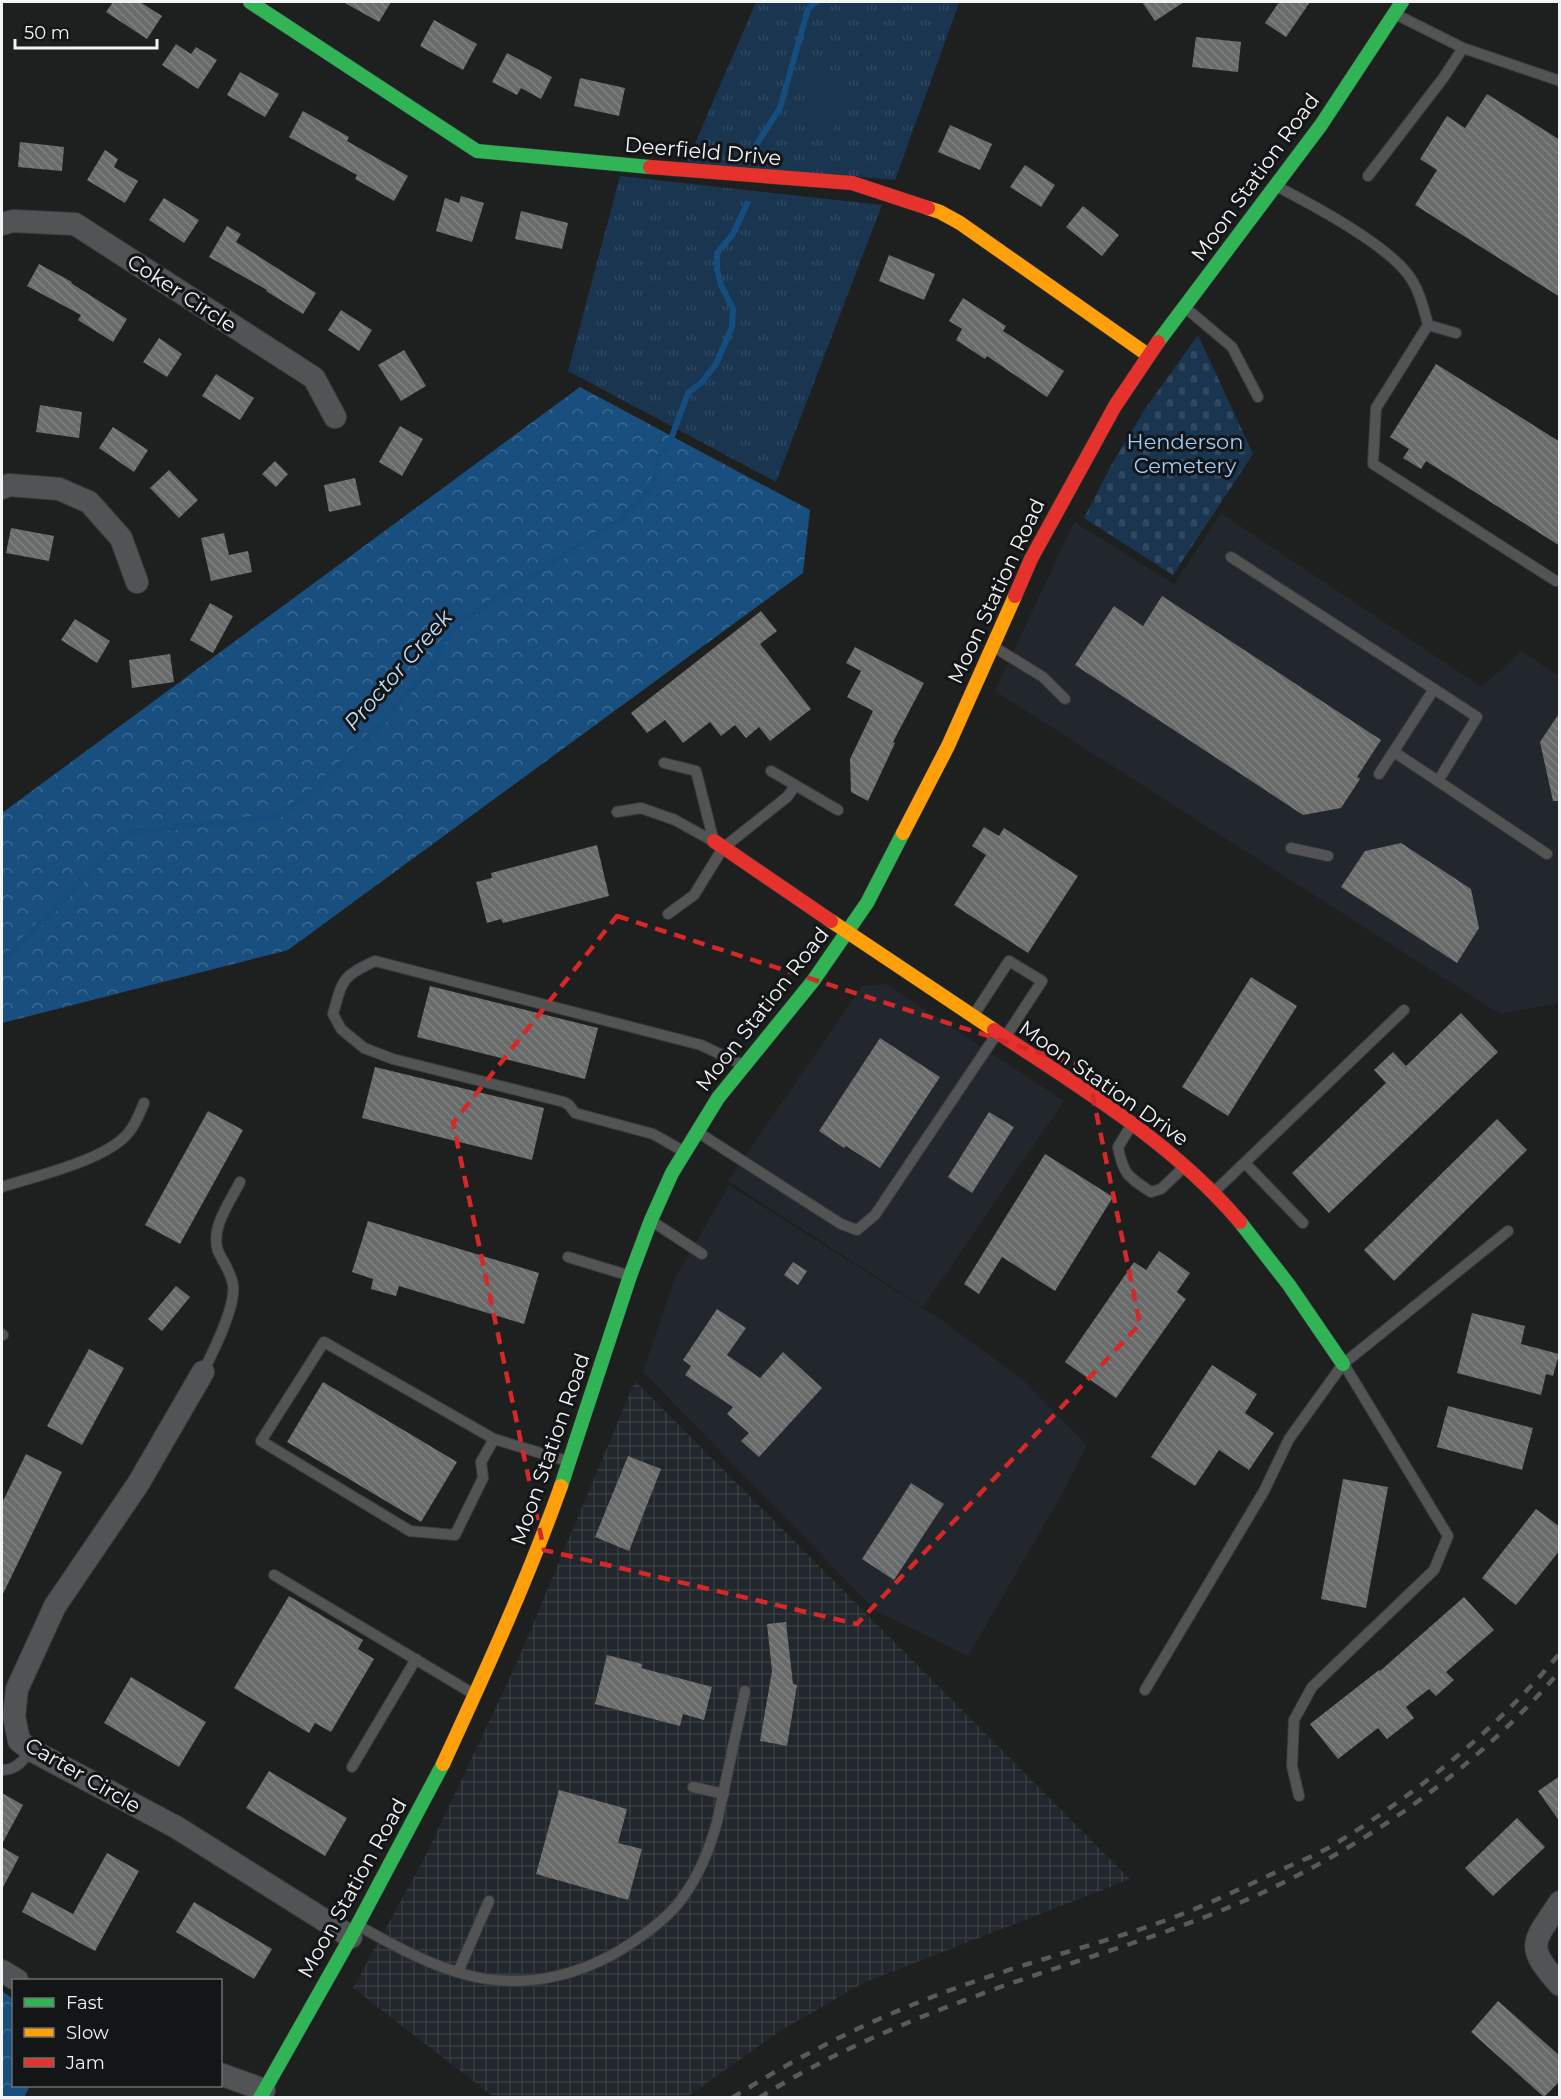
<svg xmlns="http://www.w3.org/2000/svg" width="1561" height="2099" viewBox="0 0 1561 2099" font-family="Montserrat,sans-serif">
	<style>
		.built { fill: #21272c }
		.industrial { fill: url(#industrial-grid) }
		.forest { fill: url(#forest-crowns) }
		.cemetery { fill: url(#cemetery-stones) }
		.park { fill: url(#park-tufts) }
		.garden { fill: #193550 }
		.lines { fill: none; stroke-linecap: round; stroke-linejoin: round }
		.stream { stroke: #154d7f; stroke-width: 6 }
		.building { fill: url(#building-back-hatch) }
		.lane-casing { stroke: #3a3c3c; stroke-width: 12 }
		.street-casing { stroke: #3a3c3c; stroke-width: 24 }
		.fast-casing { stroke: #3a3c3c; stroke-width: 15 }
		.slow-casing { stroke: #3a3c3c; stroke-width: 15 }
		.jam-casing { stroke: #3a3c3c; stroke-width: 15 }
		.lane { stroke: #525354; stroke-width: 10 }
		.street { stroke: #525354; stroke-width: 22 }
		.fast { stroke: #30b455; stroke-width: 14 }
		.slow { stroke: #ff9f0a; stroke-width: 14 }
		.jam { stroke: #e5322d; stroke-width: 14 }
		.rail { stroke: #595a5a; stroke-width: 4.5; stroke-dasharray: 10 10; stroke-linecap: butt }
		.marked { fill: none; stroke: #d62828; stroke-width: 4.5; stroke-dasharray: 12 8; stroke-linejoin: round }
		.labels { text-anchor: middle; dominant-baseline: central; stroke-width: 6; stroke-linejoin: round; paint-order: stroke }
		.street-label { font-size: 21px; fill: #f3f4f6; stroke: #141517 }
		.park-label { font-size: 21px; fill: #9fcdfd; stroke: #141517 }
		.water-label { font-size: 22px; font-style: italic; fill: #beddfd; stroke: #141517 }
	</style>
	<defs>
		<pattern id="industrial-grid" width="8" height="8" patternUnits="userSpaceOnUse" patternTransform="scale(1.5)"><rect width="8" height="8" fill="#21272c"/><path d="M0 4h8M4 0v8" fill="none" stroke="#373c41"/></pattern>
		<pattern id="forest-crowns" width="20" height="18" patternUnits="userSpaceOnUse" patternTransform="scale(1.5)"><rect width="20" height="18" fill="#194f7e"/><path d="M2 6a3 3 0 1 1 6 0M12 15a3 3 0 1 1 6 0" fill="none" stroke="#3b6991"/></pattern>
		<pattern id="cemetery-stones" width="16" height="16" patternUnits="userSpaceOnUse" patternTransform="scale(1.5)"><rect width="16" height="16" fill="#193550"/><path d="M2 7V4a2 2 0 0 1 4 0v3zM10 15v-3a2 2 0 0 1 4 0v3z" fill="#304961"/></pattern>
		<pattern id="park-tufts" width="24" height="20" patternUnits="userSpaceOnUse" patternTransform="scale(1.5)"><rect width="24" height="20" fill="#193550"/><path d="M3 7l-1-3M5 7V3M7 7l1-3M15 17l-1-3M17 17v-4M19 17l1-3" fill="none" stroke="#304961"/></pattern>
		<pattern id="building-back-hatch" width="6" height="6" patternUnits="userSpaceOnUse" patternTransform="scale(1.5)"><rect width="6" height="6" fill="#696a6a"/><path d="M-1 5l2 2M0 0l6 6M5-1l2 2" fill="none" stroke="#7f8080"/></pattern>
	</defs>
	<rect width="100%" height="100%" fill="#1e1f1f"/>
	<!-- built -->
	<g class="built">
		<path d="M1221 513 1482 687 1521 651 1559 676V1003L1500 1014 995 691 1074 522 1174 584Z"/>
		<path d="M886 984 1064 1101 923 1307 728 1181 862 986Z"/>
		<path d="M729 1185 939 1318 1023 1380 1087 1445 1060 1498 968 1656 876 1611 643 1372 674 1280Z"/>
	</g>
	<!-- industrial -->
	<path class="industrial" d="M635 1381 1130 1879 863 1983 780 2031 687 2097H494L353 1988 425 1857 515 1667Z"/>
	<!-- forest -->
	<g class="forest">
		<path d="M580 387 810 510 803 573 288 950 2 1023V813Z"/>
		<path d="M2 1991 13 1999 14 2086H30L24 2097H2Z"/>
	</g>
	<!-- cemetery -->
	<path class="cemetery" d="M1198 335 1253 454 1173 575 1084 518 1112 464 1145 409Z"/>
	<!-- park -->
	<g class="park">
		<path d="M756 2 959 3 895 180 687 162Z"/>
		<path d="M620 176 882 205 776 482 568 371Z"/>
	</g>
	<!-- garden -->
	<path class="garden" d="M815 67 848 77 832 132 799 123Z"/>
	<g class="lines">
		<!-- stream -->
		<g class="stream">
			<path d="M751 153 780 108 808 9 816 2"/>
			<path d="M2 962 129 832 275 817 312 793 375 730 415 685 433 664 442 643 460 622 621 519 654 485 659 456 668 447 688 393 702 382 716 364 732 327 733 309 721 285 717 269V253L733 234 747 204"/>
		</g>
	</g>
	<!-- building -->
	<g class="building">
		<path d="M113 2H140L162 16 147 39 106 12Z"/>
		<path d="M343 2H391L379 22Z"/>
		<path d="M1142 2H1184L1155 21Z"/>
		<path d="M1279 2H1310L1286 37 1265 23Z"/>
		<path d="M434 20 477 44 463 70 420 46Z"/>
		<path d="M1196 37 1241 42 1238 72 1192 67Z"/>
		<path d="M176 44 191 54 196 47 217 60 198 89 162 65Z"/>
		<path d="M507 53 552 77 541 99 521 88 517 95 492 82Z"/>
		<path d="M240 72 279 94 265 117 227 95Z"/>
		<path d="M580 78 625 88 619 116 574 106Z"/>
		<path d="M1487 94 1560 140V297L1415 205 1437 170 1420 159 1447 116 1465 128Z"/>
		<path d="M303 111 349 137 347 141 408 176 394 201 355 179 357 175 289 137Z"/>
		<path d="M950 125 992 144 980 170 938 152Z"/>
		<path d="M20 142 64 147 62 171 18 167Z"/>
		<path d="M105 150 118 159 114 167 138 181 125 203 87 180Z"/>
		<path d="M1025 165 1055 185 1041 207 1010 187Z"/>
		<path d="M461 196 484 203 472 242 436 231 445 198 459 203Z"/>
		<path d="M164 198 199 220 184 243 149 220Z"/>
		<path d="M1083 206 1119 235 1102 256 1066 227Z"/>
		<path d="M521 211 568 223 562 249 515 239Z"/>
		<path d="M227 226 241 234 236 242 316 293 303 314 266 291 267 290 209 257Z"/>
		<path d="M889 255 935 274 924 300 879 281Z"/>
		<path d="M39 264 72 282 71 283 127 319 113 342 78 320 81 315 27 286Z"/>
		<path d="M963 298 1006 326 1003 331 1064 371 1047 397 987 356 985 359 956 340 962 329 949 321Z"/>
		<path d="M341 310 372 330 359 351 328 330Z"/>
		<path d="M159 338 182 354 167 377 143 362Z"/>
		<path d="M404 350 426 386 401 401 378 365Z"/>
		<path d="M1436 364 1560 442V546L1426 461 1421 469 1403 458 1409 449 1390 437Z"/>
		<path d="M216 374 254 398 240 420 202 396Z"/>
		<path d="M40 405 82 412 79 438 36 432Z"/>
		<path d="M400 426 423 439 402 476 379 462Z"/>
		<path d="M113 427 148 450 134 472 99 448Z"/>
		<path d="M275 461 288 474 276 487 262 474Z"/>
		<path d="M169 470 198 500 179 518 150 488Z"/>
		<path d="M355 478 361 505 329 512 324 485Z"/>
		<path d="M11 528 54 536 49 561 6 553Z"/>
		<path d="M224 533 229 555 248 551 252 572 211 581 201 538Z"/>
		<path d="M1162 596 1381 740 1357 777 1360 779 1341 808 1303 815 1075 665 1114 606 1143 626Z"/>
		<path d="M210 603 233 616 213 653 190 640Z"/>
		<path d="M761 611 777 631 760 644 811 709 770 741 759 727 746 738 735 725 721 736 710 722 683 743 665 720 647 733 631 713Z"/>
		<path d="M75 619 110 641 97 663 61 640Z"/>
		<path d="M855 647 924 683 893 742 895 743 868 801 851 792 850 759 873 711 847 697 861 671 846 663Z"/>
		<path d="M170 654 174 682 132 688 129 660Z"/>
		<path d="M1560 712V801H1553L1540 742Z"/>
		<path d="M984 827 999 836 1004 828 1078 876 1028 953 954 905 986 855 972 846Z"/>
		<path d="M1401 843 1471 889 1479 928 1457 963 1341 887 1365 851Z"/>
		<path d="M597 845 609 896 503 923 501 919 487 923 476 882 492 878 491 873Z"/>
		<path d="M1251 977 1297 1006 1228 1116 1182 1087Z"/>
		<path d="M430 986 598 1028 585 1079 417 1037Z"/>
		<path d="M1461 1013 1498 1052 1329 1213 1292 1173 1386 1083 1374 1070 1393 1052 1406 1066Z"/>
		<path d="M880 1038 940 1077 880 1168 846 1146 844 1148 819 1131Z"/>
		<path d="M375 1067 544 1108 532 1160 362 1118Z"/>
		<path d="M208 1111 243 1130 180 1244 145 1225Z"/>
		<path d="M989 1112 1014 1127 972 1193 948 1177Z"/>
		<path d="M1497 1119 1527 1150 1394 1281 1364 1250Z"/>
		<path d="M1045 1154 1113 1197 1055 1291 1002 1257 979 1294 964 1284Z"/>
		<path d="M368 1221 539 1273 524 1324 399 1286 396 1296 371 1289 373 1279 352 1272Z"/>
		<path d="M1159 1251 1190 1273 1177 1292 1186 1299 1116 1398 1065 1362 1134 1262 1146 1270Z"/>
		<path d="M793 1262 807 1271 798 1285 784 1275Z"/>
		<path d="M176 1286 190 1297 162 1331 148 1319Z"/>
		<path d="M717 1309 746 1328 727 1355 760 1378 783 1352 822 1388 759 1457 741 1441 749 1433 727 1414 733 1407 685 1375 691 1366 683 1360Z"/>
		<path d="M1472 1313 1525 1326 1521 1344 1559 1354 1553 1376 1546 1374 1541 1395 1457 1373Z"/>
		<path d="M89 1349 124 1368 82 1445 47 1426Z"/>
		<path d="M1212 1365 1257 1394 1245 1413 1274 1433 1249 1470 1219 1450 1195 1486 1151 1457Z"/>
		<path d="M323 1382 457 1462 421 1522 287 1442Z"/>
		<path d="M1448 1406 1533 1428 1522 1470 1437 1447Z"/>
		<path d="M26 1454 62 1472 2 1596V1503Z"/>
		<path d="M628 1456 661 1469 629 1551 595 1537Z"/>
		<path d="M1343 1479 1388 1487 1366 1608 1321 1599Z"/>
		<path d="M911 1483 944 1504 894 1580 862 1559Z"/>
		<path d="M1536 1509 1560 1527V1550L1516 1605 1482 1578Z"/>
		<path d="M289 1596 363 1640 358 1649 374 1659 331 1732 315 1723 309 1733 234 1688Z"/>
		<path d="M1464 1597 1494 1630 1446 1672 1454 1680 1436 1696 1429 1689 1406 1707 1414 1718 1387 1739 1378 1728 1338 1759 1310 1724 1379 1670 1380 1671Z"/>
		<path d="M786 1622 793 1684 797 1685 787 1746 760 1741 772 1671 767 1624Z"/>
		<path d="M607 1655 642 1664 641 1668 712 1687 704 1720 683 1714 680 1726 595 1704Z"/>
		<path d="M131 1677 206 1722 179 1767 104 1723Z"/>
		<path d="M269 1771 347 1818 325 1856 246 1808Z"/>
		<path d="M1560 1776V1822L1538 1791Z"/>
		<path d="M559 1790 627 1809 618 1843 642 1849 628 1900 536 1874Z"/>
		<path d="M2 1793 23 1805 2 1844Z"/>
		<path d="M1517 1818 1545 1847 1493 1896 1465 1868Z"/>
		<path d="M2 1847 19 1857 2 1889Z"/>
		<path d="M107 1853 139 1871 95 1951 22 1912 32 1892 73 1914Z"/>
		<path d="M194 1902 272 1949 254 1979 176 1932Z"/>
		<path d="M1498 2001 1560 2056V2081L1544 2097 1471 2032Z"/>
	</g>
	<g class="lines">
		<!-- lane casing -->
		<g class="lane-casing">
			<g id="lane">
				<path d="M1397 15 1463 48 1560 81"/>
				<path d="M1368 176 1444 77 1463 48"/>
				<path d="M1278 187C1313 205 1395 248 1413 282 1421 295 1424 310 1428 325L1376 408 1373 464 1556 581"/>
				<path d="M1187 309 1232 347 1258 397"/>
				<path d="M1428 325 1456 333"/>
				<path d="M1231 557 1434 689 1379 774"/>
				<path d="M994 647 1043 677 1065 699"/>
				<path d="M1394 752 1438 781 1477 717 1434 689"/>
				<path d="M664 763 696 771 713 838"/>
				<path d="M771 771 838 810"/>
				<path d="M1438 781 1547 854"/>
				<path d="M617 812 641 808 675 820 711 840"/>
				<path d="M1291 848 1328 856"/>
				<path d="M668 914 694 895 723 848 787 797 795 786"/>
				<path d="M975 1013 1009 961 1042 981 1006 1036"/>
				<path d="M1131 1126 1118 1147C1123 1174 1128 1177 1151 1192L1161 1189 1183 1168"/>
				<path d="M699 1133 841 1224 857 1230 875 1215 996 1035"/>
				<path d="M683 1151 653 1134 575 1113 569 1105 564 1102 393 1059 364 1048 341 1029 333 1014C343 979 341 977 375 961L701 1045 741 1064"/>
				<path d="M1245 1163 1303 1223"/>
				<path d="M2 1187C35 1176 108 1160 129 1132 136 1124 140 1112 144 1103"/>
				<path d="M1215 1191 1404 1010"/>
				<path d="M653 1222 702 1254"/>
				<path d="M568 1257 627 1275"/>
				<path d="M2 1334 3 1335"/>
				<path d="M203 1372C213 1352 236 1307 233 1285 231 1272 223 1262 218 1251 210 1228 230 1202 240 1182"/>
				<path d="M494 1439 481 1462 483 1478 455 1535 410 1531 261 1441 324 1342 494 1439 567 1461"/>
				<path d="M274 1575 472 1693"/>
				<path d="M1145 1690 1264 1491 1289 1439 1343 1364 1508 1231"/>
				<path d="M352 1767 416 1659"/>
				<path d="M2 1770C16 1770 23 1761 31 1750"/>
				<path d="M693 1787 724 1794"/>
				<path d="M1299 1796 1292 1766 1294 1720 1312 1687 1434 1570 1448 1536 1345 1366"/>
				<path d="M359 1926C395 1946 430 1966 471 1976 531 1990 591 1973 640 1937 656 1926 672 1913 683 1897 699 1875 710 1848 717 1822L745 1691"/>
				<path d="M458 1972 489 1901"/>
			</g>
		</g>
		<!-- street casing -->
		<g class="street-casing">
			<g id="street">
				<path d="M2 224 13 221 75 224 314 378 335 417"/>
				<path d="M2 488 9 485 59 489 89 502 121 538 137 582"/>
				<path d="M203 1372 138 1484 55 1606 17 1689 14 1716 19 1741 31 1750 176 1827 351 1937"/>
				<path d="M1560 1902C1533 1943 1524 1945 1560 1985"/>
				<path d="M2 1971 17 1980"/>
				<path d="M220 2074 264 2090"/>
			</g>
		</g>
		<!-- fast casing -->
		<g class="fast-casing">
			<g id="fast">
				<path d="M250 2 477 151 650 167"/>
				<path d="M1158 342 1321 125 1402 2"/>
				<path d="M1240 1222 1289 1285 1343 1364"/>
				<path d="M561 1486 630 1276 651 1220 672 1173 718 1098 813 981 867 903 903 833"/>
				<path d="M260 2098 351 1937 443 1764"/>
			</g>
		</g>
		<!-- slow casing -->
		<g class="slow-casing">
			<g id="slow">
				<path d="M928 208 940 212 960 223 1148 355"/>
				<path d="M903 833 948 746 1015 596"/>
				<path d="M831 921 994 1030"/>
				<path d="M443 1764C485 1673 527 1581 561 1486"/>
			</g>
		</g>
		<!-- jam casing -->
		<g class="jam-casing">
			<g id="jam">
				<path d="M650 167 852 183 928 208"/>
				<path d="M1015 596 1031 559 1115 406 1158 342"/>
				<path d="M714 841 831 921"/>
				<path d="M994 1030C1081 1088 1172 1142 1240 1222"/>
			</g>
		</g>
		<!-- lane -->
		<use href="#lane" class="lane"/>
		<!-- street -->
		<use href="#street" class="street"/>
		<!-- fast -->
		<use href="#fast" class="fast"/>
		<!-- slow -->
		<use href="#slow" class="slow"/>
		<!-- jam -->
		<use href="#jam" class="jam"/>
		<!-- rail -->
		<g class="rail">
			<path d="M732 2098C803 2053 880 2015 959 1987 1027 1962 1097 1945 1164 1921 1205 1906 1244 1887 1283 1869 1300 1861 1319 1854 1335 1844 1419 1792 1496 1730 1560 1653"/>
			<path d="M759 2098C837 2049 920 2016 1006 1985 1093 1955 1183 1930 1266 1891 1378 1838 1479 1765 1560 1671"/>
		</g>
	</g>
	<!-- marked area -->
	<path class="marked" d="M617 916 1087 1068 1140 1324 857 1624 544 1550 453 1123Z"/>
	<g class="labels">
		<!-- street labels -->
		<g class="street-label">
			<text transform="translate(703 151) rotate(5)">Deerfield Drive</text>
			<text transform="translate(1255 177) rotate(-54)">Moon Station Road</text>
			<text transform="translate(182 293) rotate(33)">Coker Circle</text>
			<text transform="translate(996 591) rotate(-65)">Moon Station Road</text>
			<text transform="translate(762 1009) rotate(-52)">Moon Station Road</text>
			<text transform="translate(1104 1083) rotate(35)">Moon Station Drive</text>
			<text transform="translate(550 1449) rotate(-71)">Moon Station Road</text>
			<text transform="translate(83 1775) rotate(30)">Carter Circle</text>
			<text transform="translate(352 1888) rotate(-61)">Moon Station Road</text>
		</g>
		<!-- park labels -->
		<g class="park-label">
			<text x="1185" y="441">Henderson<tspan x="1185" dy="24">Cemetery</tspan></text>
		</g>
		<!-- water labels -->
		<g class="water-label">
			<text transform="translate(398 670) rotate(-49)">Proctor Creek</text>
		</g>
	</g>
	<!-- border -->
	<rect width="1561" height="2099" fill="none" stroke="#f3f4f6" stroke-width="6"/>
	<!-- legend -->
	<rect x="12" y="1979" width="210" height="108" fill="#141517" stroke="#6d6e70" stroke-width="1.5"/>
	<rect x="24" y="1998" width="30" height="9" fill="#30b455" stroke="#6d6e70" stroke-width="1.5"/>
	<text x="66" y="2009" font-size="18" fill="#f3f4f6">Fast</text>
	<rect x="24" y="2028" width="30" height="9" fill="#ff9f0a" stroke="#6d6e70" stroke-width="1.5"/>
	<text x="66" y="2039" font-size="18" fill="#f3f4f6">Slow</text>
	<rect x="24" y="2058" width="30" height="9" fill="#e5322d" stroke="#6d6e70" stroke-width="1.5"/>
	<text x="66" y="2069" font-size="18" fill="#f3f4f6">Jam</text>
	<!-- scale -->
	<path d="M15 39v9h142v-9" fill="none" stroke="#f3f4f6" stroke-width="3"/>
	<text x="24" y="39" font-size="18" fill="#f3f4f6" stroke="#141517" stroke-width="4.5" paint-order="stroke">50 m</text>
</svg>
